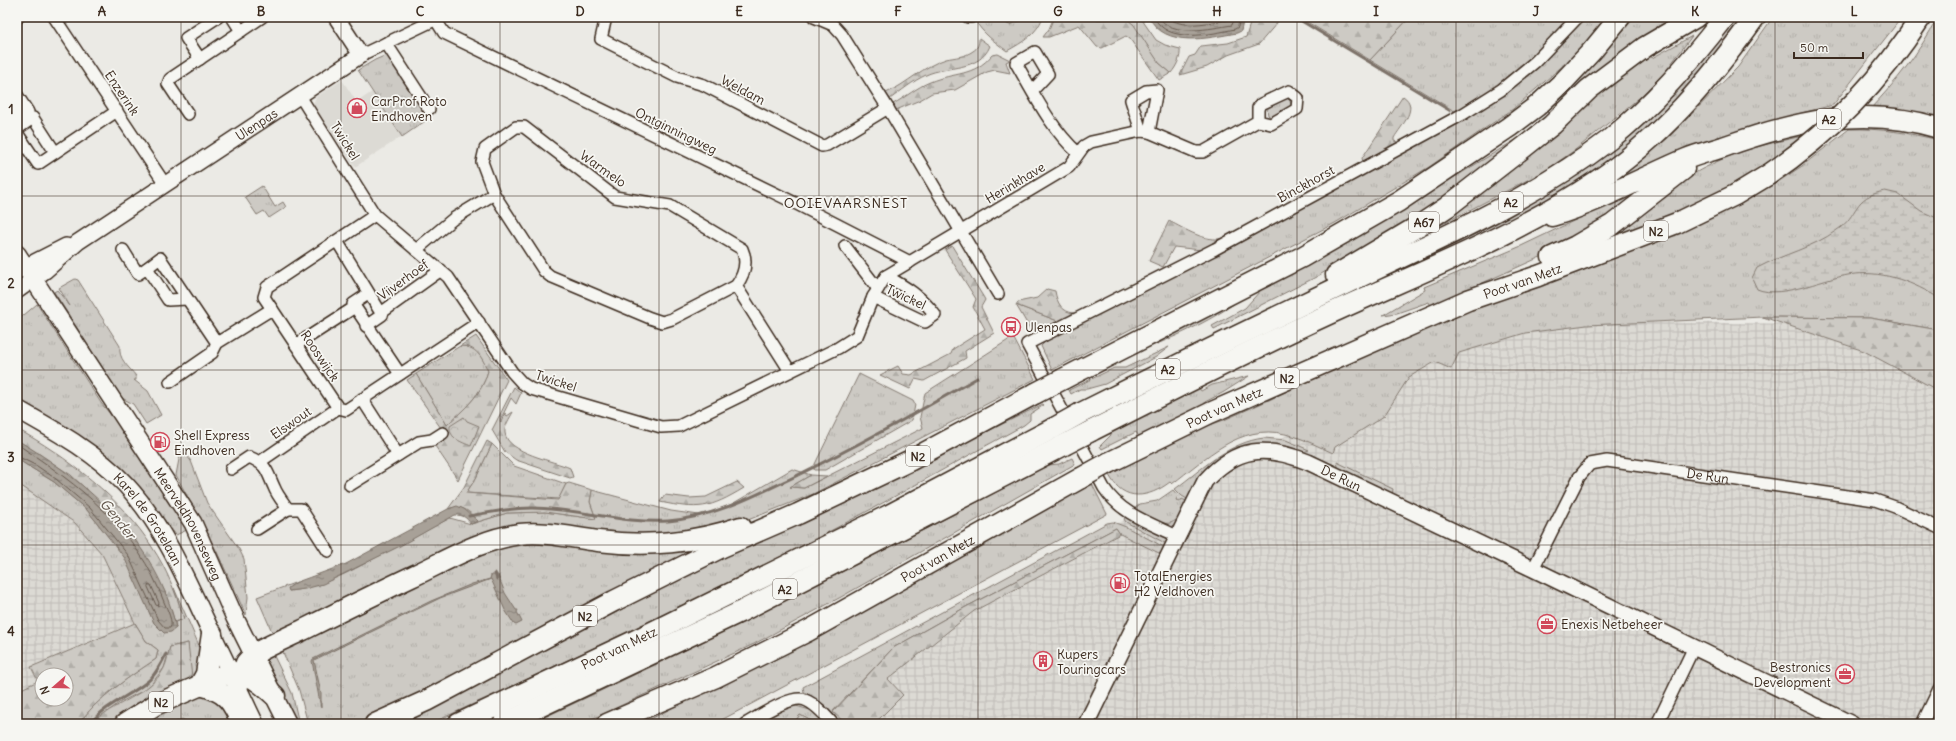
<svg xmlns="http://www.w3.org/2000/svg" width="1956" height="741" viewBox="0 0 1956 741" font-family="Delius,sans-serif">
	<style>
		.built { fill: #dcdad4 }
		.industrial { fill: url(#industrial-grid) }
		.grass { fill: url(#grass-tufts); stroke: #847a71 }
		.forest { fill: url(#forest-firs); stroke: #847a71; fill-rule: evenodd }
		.wetland { fill: url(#wetland-marsh); stroke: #847a71 }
		.park { fill: url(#park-crowns); stroke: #847a71 }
		.water { fill: url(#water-ripples); stroke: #7c7167 }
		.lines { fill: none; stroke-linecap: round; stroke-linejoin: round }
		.shore { stroke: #675a4f; stroke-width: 1 }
		.stream { stroke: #7c7167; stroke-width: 3 }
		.street-casing { stroke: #3b2a1e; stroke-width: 14 }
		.secondary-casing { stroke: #3b2a1e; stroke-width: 18 }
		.primary-casing { stroke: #3b2a1e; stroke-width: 20 }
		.highway-casing { stroke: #3b2a1e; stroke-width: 23 }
		.street { stroke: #f6f6f2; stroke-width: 11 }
		.secondary { stroke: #f6f6f2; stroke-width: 15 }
		.primary { stroke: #f6f6f2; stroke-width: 17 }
		.highway { stroke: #f6f6f2; stroke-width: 20 }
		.highway-bridge-casing { stroke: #3b2a1e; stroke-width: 23; stroke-linecap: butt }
		.highway-bridge { stroke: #f6f6f2; stroke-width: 20 }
		.grid { fill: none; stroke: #3b2a1e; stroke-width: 1; stroke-opacity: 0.55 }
		.labels { text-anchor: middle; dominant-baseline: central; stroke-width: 3.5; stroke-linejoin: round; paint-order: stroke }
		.shield { fill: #f6f6f2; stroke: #73675e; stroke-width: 1 }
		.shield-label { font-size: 12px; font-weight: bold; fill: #3b2a1e }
		.street-label { font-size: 13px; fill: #3b2a1e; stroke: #f6f6f2 }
		.poi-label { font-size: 13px; fill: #3b2a1e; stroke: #f6f6f2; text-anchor: start }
		.neighbourhood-label { font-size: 14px; letter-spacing: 1px; fill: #3b2a1e; stroke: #f6f6f2 }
		.water-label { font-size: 14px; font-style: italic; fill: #615449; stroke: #f6f6f2 }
		.neatline { fill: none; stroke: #3b2a1e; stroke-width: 1.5 }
		.grid-label { font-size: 13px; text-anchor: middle; font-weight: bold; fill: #3b2a1e }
	</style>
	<defs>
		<pattern id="industrial-grid" width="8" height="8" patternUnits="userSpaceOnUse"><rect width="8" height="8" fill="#dcdad4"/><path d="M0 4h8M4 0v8" fill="none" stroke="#bebbb6"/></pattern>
		<pattern id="grass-tufts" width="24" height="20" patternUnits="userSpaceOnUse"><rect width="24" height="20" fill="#cdcac4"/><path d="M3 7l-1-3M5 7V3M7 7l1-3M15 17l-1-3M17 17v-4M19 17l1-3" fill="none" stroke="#b1aea8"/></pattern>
		<pattern id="forest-firs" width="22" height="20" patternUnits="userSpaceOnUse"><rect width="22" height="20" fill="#cdcac4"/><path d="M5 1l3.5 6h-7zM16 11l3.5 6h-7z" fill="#b1aea8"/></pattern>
		<pattern id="wetland-marsh" width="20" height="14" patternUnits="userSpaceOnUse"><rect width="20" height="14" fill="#cdcac4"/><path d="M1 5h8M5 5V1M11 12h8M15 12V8" fill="none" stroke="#b1aea8"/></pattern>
		<pattern id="park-crowns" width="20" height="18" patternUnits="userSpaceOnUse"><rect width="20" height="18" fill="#cdcac4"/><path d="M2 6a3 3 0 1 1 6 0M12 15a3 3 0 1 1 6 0" fill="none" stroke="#b1aea8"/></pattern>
		<pattern id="water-ripples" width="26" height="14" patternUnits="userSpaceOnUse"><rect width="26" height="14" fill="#a8a198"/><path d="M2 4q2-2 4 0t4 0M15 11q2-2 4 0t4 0" fill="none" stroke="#8a837b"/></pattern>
	</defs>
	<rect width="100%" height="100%" fill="#ebeae5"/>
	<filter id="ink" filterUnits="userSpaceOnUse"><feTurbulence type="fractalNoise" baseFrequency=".025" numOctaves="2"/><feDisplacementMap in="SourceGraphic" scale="8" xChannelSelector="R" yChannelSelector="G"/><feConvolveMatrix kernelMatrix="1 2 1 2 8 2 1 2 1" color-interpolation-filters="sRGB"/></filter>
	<g filter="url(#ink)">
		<!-- built -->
		<path class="built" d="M342 80 357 102 372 92 401 137 355 167 313 104 316 97Z"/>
		<!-- industrial -->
		<g class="industrial">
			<path d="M1531 321 1843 324 1939 379V724H835L888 643 1378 388Z"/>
			<path d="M17 483 75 523 102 554 135 623 32 667 38 681 17 691Z"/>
		</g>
		<!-- grass -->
		<g class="grass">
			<path d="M980 17H1001L1007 24C1021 21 1029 17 1043 17 1036 35 1023 42 1007 51 995 42 982 33 975 20Z"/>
			<path d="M1125 17H1140L1156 40 1165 45 1180 49C1181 58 1176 67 1171 73L1159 63 1128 19Z"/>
			<path d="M1410 17H1573L1532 58 1498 87 1456 112 1370 60Z"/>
			<path d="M1583 17H1611L1597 36 1513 109 1429 167 1335 223 1052 370 1041 346 1046 341 1044 338 1461 118Z"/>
			<path d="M1635 17H1673L1543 112 1580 72 1589 70Z"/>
			<path d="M1735 17H1740L1732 42 1655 126 1551 203 1089 425 1085 418 1550 188Z"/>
			<path d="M1773 17H1902L1833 105 1770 121 1709 145 1587 200 1667 139 1738 67Z"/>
			<path d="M1938 17 1939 122 1869 110C1898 80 1918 54 1938 17Z"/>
			<path d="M1692 36 1665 72 1639 98 1575 150 1545 171 1425 233 1649 53 1652 58Z"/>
			<path d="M389 54 431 117 402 137 358 70 375 60Z"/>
			<path d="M1286 97 1290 101 1292 108 1273 119 1268 115 1267 109Z"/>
			<path d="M1543 123 1417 217 1316 277 1214 329 1212 326 1245 308 1268 282 1409 205Z"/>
			<path d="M1849 129C1880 128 1909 133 1939 140V330L1870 318 1763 317 1587 325 1525 333 1459 353 1451 369 1435 362 1409 377 1384 416 1335 447 1333 453C1317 446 1301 437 1285 434 1240 423 1205 459 1172 484L1170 482C1149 498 1124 503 1109 475L1120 469V468L1201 428 1224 420 1269 400 1373 348 1711 215 1773 185 1802 166Z"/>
			<path d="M1807 135 1706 205 1601 241C1638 214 1675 181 1716 162 1745 148 1776 142 1807 135Z"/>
			<path d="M1655 182 1574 242 1431 306 1429 302 1397 313 1383 315 1425 290 1424 287 1519 247Z"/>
			<path d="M262 186 275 207 283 202 286 207 269 218 264 211 257 215 245 197Z"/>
			<path d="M75 279 78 280 120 346C118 359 128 366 136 376V380H134L148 391 161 415 146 424 133 404 122 398 54 292 57 290 70 306 59 288Z"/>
			<path d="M1247 294C1212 323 1154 347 1110 361Z"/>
			<path d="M37 304 101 403 137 447 189 529 176 535 149 500 17 402V321Z"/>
			<path d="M1016 305 1063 323 1042 333 1040 329 1032 332Z"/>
			<path d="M1013 337 1035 379 813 494 733 526 686 538 544 531 396 577 352 594 273 634 257 597 297 582 290 587 289 591C327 587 360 566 393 548 412 538 431 528 450 518L471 524 507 513 545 512 596 519 590 502 592 490 671 511 699 515 712 512 732 504 792 469 811 475 790 487 804 488 923 428 920 417 925 393Z"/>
			<path d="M460 346C477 346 482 356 488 371 482 395 464 409 447 425L416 374Z"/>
			<path d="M1169 347 1156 357 1105 384 1087 389H1080L1071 394 1069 390 1114 368H1125Z"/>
			<path d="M859 374 913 401 915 405 912 420 825 470H814L815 464Z"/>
			<path d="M1249 376 1224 392 1205 402 1206 405 1140 438 1136 432 1102 449 1100 446 1111 435 1110 432 1199 388 1201 391 1212 385Z"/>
			<path d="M1043 404 1044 405 1030 414V420L1024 425C961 459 899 495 836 528 703 598 567 661 430 724H399L619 609 726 556 828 510Z"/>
			<path d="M1264 438 1286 440 1309 450 1301 453 1252 448 1189 500 1182 496 1175 489C1202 469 1229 442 1264 438Z"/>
			<path d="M492 444 514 466 566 484 559 499 466 493 476 478Z"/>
			<path d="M181 449 191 461 207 503 239 549 244 559 248 597 246 615 217 552 176 475Z"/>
			<path d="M1072 458 1075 464 841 597 754 644 581 724H530C705 643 877 555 1048 465L1059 464Z"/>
			<path d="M17 459 54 482 87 510 125 557 154 623 164 633 176 628 175 622 184 619 174 588 201 650V665L190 682 188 643 170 647 164 668 148 688 119 703 91 724H79C94 700 132 675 156 659L158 650 146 641 135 623 102 554 75 523 17 483Z"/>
			<path d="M1337 462 1393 489 1392 496 1339 471Z"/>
			<path d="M1092 484 1107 514 714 724H641L806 639Z"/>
			<path d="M1173 490 1178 496 1176 500 1180 502 1182 499 1188 502C1184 508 1181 516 1176 520 1164 530 1144 515 1133 510L1140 504 1157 501Z"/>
			<path d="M1126 516 1169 538 1170 540 1167 544 1163 542 1126 522 1124 519Z"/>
			<path d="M1113 522 1126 527 1164 547 1163 555 1120 534 1116 528 964 608 893 648 833 711 846 724H839L811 696 804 692 803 687 1107 523Z"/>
			<path d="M718 537 424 696 363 724H308L299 690 282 650 502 541Z"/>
			<path d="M273 654 292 693 299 724H295L264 659Z"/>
			<path d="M192 695H214L238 724H190L182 719 173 724H137Z"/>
			<path d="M796 706 810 710 826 724H817L800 715 793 724H756L785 709Z"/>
		</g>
		<!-- forest -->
		<g class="forest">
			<path d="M1001 17H1029L1009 25Z"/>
			<path d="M1054 17H1087L1089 19C1102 21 1112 17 1125 17L1134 25 1159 63 1171 73 1159 80 1130 39 1126 36 1102 48 1097 47 1079 25 1049 37H1043L1049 29Z"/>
			<path d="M1252 17H1274L1277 20V23L1259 44 1228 55 1207 67 1180 75 1189 57 1195 55 1201 46 1228 43 1246 37Z"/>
			<path d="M1299 17H1410L1370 60Z"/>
			<path d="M979 38 990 46C979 72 947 65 926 75 913 81 901 91 890 99L886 93C907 84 923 66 946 59 955 57 965 57 973 51 978 48 979 44 979 38Z"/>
			<path d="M998 54 1010 60 1006 62 1010 73 995 70 987 72 955 90 932 93 920 100 896 110 893 104C906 97 917 87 930 82 954 72 974 77 992 55Z"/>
			<path d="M1403 96C1420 107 1401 126 1394 138V141L1401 143 1363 162 1362 158Z"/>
			<path d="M1315 187 1319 190 1201 250 1174 247 1163 267 1149 261 1169 221C1185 229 1206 243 1224 238Z"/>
			<path d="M952 246 984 298 985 300 981 307 994 333 965 351 966 358 924 381 915 379 910 389 880 375 898 366 903 374 911 375 951 354 953 349 985 329 973 307 976 299 945 250Z"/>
			<path d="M1047 289 1055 291C1057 303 1062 312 1074 313L1063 323 1016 305 1018 302 1037 298Z"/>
			<path d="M1763 317 1870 318 1939 330V391L1864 351Z"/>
			<path d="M476 336 507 380 458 480 431 440 443 431 407 380 416 374 447 425C464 409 482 395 488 371 482 357 476 346 460 346Z"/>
			<path d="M514 387 521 393 516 404 511 398 500 421 501 422 505 413 507 416 513 412C510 418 504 426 505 433 507 453 555 461 570 468L573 477 570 478 516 460 505 452 492 430Z"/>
			<path d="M17 429C64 454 124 501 152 547 167 569 176 594 184 619L175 622 165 592 132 534 118 519 71 475 17 440Z"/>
			<path d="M487 441 492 444 476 478 466 493 558 500 566 484 569 483 592 490 590 502 596 519 545 512 507 513 471 524 477 521C471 511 460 504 448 509L464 487Z"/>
			<path d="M811 475 827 476 804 488 790 487Z"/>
			<path d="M737 482 744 488C709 509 699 510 660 502L665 495 689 498 706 497Z"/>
			<path d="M1116 528 1120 534 974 611 888 679 903 695 874 724H846L833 712 893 648 964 608Z"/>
			<path d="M135 623 146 641 158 650 156 659C132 675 94 700 79 724H17V691L38 681 31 667ZM42 675H66V699H42Z"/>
			<path d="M188 643 192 677 190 682 120 724H91C112 703 151 695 164 668 167 662 168 654 170 647Z"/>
			<path d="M800 715 817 724H793Z"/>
		</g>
		<!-- wetland -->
		<path class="wetland" d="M1885 191 1898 194 1921 211 1939 219V298C1914 283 1886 271 1855 274 1829 276 1782 300 1757 289L1752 278 1757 268C1783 254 1813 248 1837 230 1860 215 1851 197 1885 191Z"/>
		<!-- park -->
		<path class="park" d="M464 417 467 421 479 426 471 446C462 442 449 439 450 426Z"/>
		<!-- water -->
		<g class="water">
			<path d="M1149 17H1244L1241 31 1237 33C1208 38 1165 49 1149 17Z"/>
			<path d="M17 440C87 481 159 544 176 628L171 632 164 633 154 623 124 557 87 510 54 482 17 459Z"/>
			<path d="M457 506 464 509 478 521 471 524C466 517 463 515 455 515L400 546 323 584 305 589 289 591 288 588 297 582 346 564 448 509Z"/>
			<path d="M491 575H498L505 593 516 610H518L517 612 522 622 516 625 514 624 505 610 491 579 440 598 314 660 321 693V708L312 661 313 659 431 601 472 584 490 579Z"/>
		</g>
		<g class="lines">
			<!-- shore -->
			<g class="shore">
				<path d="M1154 17C1167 45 1211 34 1235 29L1238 27 1240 17"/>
				<path d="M1159 17C1171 38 1212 28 1232 25L1235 17"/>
				<path d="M1167 17C1182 30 1209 22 1227 20L1229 17"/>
				<path d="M17 444C80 486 137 528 164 602 167 609 174 623 170 628H165L158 620 128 555 90 508 56 479 37 466 17 456"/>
				<path d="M149 584 151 585 159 603 158 606 156 605 148 587Z"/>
			</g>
			<!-- stream -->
			<g class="stream">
				<path d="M1295 17 1449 110"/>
				<path d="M469 516C490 512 511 508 532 508 578 508 622 524 668 521 715 517 756 495 798 475 859 445 918 412 977 378"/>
				<path d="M495 573 497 579"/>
				<path d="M90 724C105 705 128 697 147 682 155 676 161 664 166 654"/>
			</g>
			<!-- street casing -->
			<g class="street-casing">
				<g id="street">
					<path d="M54 17 165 184"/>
					<path d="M232 17 241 31"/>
					<path d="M434 17 444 33 793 202 910 262"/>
					<path d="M606 17 601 39 677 77 704 85 822 146 827 145 888 108"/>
					<path d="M814 17 833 25 842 35 886 105 998 294"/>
					<path d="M968 17H971"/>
					<path d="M17 18 18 17"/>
					<path d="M386 43 429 109"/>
					<path d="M361 55 441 17"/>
					<path d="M200 59 186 38 218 17"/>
					<path d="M1032 91 1048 74 1035 52 1016 63C1034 94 1051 129 1078 153"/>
					<path d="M17 95 28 112 17 119"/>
					<path d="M300 96 375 215 448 277 512 372 522 383 531 389 661 427 679 426 838 348 857 336 873 297 886 276 1069 167 1084 146 1091 142 1141 131 1149 132 1196 152H1203L1258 121 1271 124 1297 109 1298 98 1289 91 1261 104 1258 108V121"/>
					<path d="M188 114 168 84 170 79 262 17"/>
					<path d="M516 127H524L615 197 670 206 742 249C748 262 744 275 736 286L672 319 662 322 650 318 550 276 544 271 494 194 482 162 485 149Z"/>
					<path d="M17 129 33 118 55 152"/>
					<path d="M1141 131 1131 100 1146 91 1157 90 1149 132"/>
					<path d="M17 133 38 164 117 111"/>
					<path d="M375 215 267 287 264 297 338 408 346 410 479 322"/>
					<path d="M337 241 381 313"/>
					<path d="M845 246 878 289"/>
					<path d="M123 250 138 274 147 268 168 300 187 299"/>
					<path d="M416 250 453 219 494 194"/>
					<path d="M147 268 160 258 217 343"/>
					<path d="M736 286 790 371"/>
					<path d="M368 294 353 304 400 374"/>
					<path d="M873 297 925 322 935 315C922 297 906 287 886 276"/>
					<path d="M366 326 382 315 381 313 441 270"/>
					<path d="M296 345 355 307"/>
					<path d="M170 382 212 353 217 343 272 309"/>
					<path d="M362 399 398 455"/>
					<path d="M261 461 338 408"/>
					<path d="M231 469 249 457C267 464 267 472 274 487 277 495 283 502 288 509L257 529"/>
					<path d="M350 485 419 442 432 440 443 433"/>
					<path d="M288 509H301L328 551"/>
					<path d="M1177 536C1150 523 1121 514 1104 488L1027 344 1215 249 1463 114 1501 90 1535 62 1578 17"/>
					<path id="s1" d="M1533 569 1579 477 1590 464 1607 461 1875 500 1895 507 1939 528"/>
					<path d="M745 724C758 717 791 694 805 700 816 704 826 716 833 724"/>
					<path d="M1657 724 1694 647"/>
					<path d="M1922 724 1939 689"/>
				</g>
			</g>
			<!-- secondary casing -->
			<g class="secondary-casing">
				<g id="secondary">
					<path d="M17 271 66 246"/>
					<path id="s2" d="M17 291 45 271 78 242 361 55 336 17"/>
					<path id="s3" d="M1086 724 1205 481C1237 446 1266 445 1308 462L1533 569 1852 724"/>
				</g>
			</g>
			<!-- primary casing -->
			<g class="primary-casing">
				<g id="primary">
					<path id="s4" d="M17 254 193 523 235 618 288 724"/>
					<path id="s5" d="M17 409C56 431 95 452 126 485 161 523 182 570 204 617 221 653 238 688 255 724"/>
				</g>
			</g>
			<!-- highway casing -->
			<g class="highway-casing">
				<g id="highway">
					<path d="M1552 216C1599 202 1641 178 1686 159 1698 154 1711 151 1723 147 1795 121 1864 105 1939 128"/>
					<path d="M1552 257 1576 246 1612 225 1684 169"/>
					<path d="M1336 275 1420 225 1447 207 1523 148 1552 125 1589 89 1645 47 1696 17"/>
					<path d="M1063 379 1302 257 1399 201 1509 127 1537 106 1563 82 1592 51 1620 17"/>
					<path d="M1081 413C1175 366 1269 320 1364 275 1448 235 1535 197 1609 140 1654 104 1690 62 1725 17"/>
					<path d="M1091 431C1170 391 1250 350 1331 313 1420 272 1513 237 1595 182 1660 139 1710 80 1755 17"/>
					<path id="s6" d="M1108 463 1210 413 1468 300 1538 276 1677 223 1735 195 1768 175"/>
					<path d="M200 685C226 691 232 701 242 724"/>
					<path d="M200 685 206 674 212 634"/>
					<path d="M238 685 246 663 254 654C270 645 286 638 303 630 339 612 375 594 411 577 446 561 481 539 520 534 546 531 573 538 598 541 649 547 693 543 741 527"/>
					<path d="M125 724 155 705 231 672C248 671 263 685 275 696"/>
					<path d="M375 724 426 701 614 601 722 547 798 514 911 460 1036 393"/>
					<path id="s7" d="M458 724 634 641 889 515 1054 428"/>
					<path d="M503 724 740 612 1064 445"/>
					<path id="s8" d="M607 724 716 677 808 631 1081 478"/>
				</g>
			</g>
			<!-- street -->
			<use href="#street" class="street"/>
			<!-- secondary -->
			<use href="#secondary" class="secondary"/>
			<!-- primary -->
			<use href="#primary" class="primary"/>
			<!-- highway -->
			<use href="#highway" class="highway"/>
			<!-- highway-bridge casing -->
			<g class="highway-bridge-casing">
				<g id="highway-bridge">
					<path d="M1768 175C1830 133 1881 80 1921 17"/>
					<path d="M1036 393 1063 379"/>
					<path d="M1054 428 1081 413"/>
					<path d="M1064 445 1091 431"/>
					<path d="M1081 478 1108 463"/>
				</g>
			</g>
			<!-- highway-bridge -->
			<use href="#highway-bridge" class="highway-bridge"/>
		</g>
	</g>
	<!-- grid -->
	<path class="grid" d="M181 17V724M341 17V724M500 17V724M659 17V724M819 17V724M978 17V724M1137 17V724M1297 17V724M1456 17V724M1615 17V724M1775 17V724M17 196H1939M17 370H1939M17 545H1939"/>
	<!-- icons -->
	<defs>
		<g id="shop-ring" transform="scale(1)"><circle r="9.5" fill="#f6f6f2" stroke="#d1495b" stroke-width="1.5"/><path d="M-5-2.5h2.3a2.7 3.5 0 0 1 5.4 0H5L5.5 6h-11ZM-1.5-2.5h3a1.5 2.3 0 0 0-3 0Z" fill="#d1495b"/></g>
		<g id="bus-ring" transform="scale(1)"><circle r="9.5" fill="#f6f6f2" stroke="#d1495b" stroke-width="1.5"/><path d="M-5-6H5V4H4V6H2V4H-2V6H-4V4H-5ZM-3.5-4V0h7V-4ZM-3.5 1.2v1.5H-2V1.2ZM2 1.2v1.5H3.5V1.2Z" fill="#d1495b"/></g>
		<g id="fuel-ring" transform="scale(1)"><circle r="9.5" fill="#f6f6f2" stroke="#d1495b" stroke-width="1.5"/><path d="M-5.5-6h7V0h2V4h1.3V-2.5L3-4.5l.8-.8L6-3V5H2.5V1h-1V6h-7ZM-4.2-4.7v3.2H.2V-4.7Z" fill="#d1495b"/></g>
		<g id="office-ring" transform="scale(1)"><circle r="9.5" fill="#f6f6f2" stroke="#d1495b" stroke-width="1.5"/><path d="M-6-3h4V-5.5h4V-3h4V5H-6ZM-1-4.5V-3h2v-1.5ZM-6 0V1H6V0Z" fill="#d1495b"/></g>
		<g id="building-ring" transform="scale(1)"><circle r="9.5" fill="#f6f6f2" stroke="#d1495b" stroke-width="1.5"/><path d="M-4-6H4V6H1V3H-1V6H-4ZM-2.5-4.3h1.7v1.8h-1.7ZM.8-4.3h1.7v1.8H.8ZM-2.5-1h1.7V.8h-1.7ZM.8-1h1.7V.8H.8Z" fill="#d1495b"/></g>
	</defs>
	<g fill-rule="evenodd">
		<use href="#shop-ring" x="357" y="108"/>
		<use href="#bus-ring" x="1011" y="327"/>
		<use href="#fuel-ring" x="160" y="442"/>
		<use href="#fuel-ring" x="1120" y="583"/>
		<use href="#office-ring" x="1547" y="624"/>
		<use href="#building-ring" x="1043" y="661"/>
		<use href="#office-ring" x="1845" y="674"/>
	</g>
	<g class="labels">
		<!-- shield labels -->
		<g class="shield">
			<rect x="1817" y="109" width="24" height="20" rx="3"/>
			<rect x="1499" y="192" width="24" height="20" rx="3"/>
			<rect x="1409" y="212" width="30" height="20" rx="3"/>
			<rect x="1644" y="221" width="24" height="20" rx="3"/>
			<rect x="1156" y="359" width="24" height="20" rx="3"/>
			<rect x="1275" y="368" width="24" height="20" rx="3"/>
			<rect x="906" y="446" width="24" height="20" rx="3"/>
			<rect x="773" y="579" width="24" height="20" rx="3"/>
			<rect x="573" y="606" width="24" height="20" rx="3"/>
			<rect x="149" y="692" width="24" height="20" rx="3"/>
		</g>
		<g class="shield-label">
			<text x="1829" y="119">A2</text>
			<text x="1511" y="202">A2</text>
			<text x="1424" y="222">A67</text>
			<text x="1656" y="231">N2</text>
			<text x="1168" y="369">A2</text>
			<text x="1287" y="378">N2</text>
			<text x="918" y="456">N2</text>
			<text x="785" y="589">A2</text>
			<text x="585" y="616">N2</text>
			<text x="161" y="702">N2</text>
		</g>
		<!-- street labels -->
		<g class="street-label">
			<text transform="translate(743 90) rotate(28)">Weldam</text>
			<text transform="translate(122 93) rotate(56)">Enzerink</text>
			<text stroke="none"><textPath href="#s2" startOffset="292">Ulenpas</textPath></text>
			<text transform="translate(676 131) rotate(26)">Ontginningweg</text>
			<text transform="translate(345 141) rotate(58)">Twickel</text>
			<text transform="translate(603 169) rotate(35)">Warmelo</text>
			<text transform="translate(1015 183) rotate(-31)">Herinkhave</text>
			<text transform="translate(1306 184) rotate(-29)">Binckhorst</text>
			<text transform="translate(403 280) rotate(-36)">Vijverhoef</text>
			<text stroke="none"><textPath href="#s6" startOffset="453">Poot van Metz</textPath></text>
			<text transform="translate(906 297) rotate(25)">Twickel</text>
			<text transform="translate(320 356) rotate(56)">Rooswijck</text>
			<text transform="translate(556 381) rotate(18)">Twickel</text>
			<text stroke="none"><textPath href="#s6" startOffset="129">Poot van Metz</textPath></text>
			<text transform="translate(291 423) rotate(-35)">Elswout</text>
			<text stroke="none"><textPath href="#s1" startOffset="239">De Run</textPath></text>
			<text stroke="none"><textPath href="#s3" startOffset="421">De Run</textPath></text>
			<text stroke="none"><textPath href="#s5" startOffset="174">Karel de Grotelaan</textPath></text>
			<text stroke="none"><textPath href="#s4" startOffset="320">Meerveldhovenseweg</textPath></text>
			<text stroke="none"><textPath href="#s8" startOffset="370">Poot van Metz</textPath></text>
			<text stroke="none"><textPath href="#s7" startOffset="178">Poot van Metz</textPath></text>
		</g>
		<!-- poi labels -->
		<g class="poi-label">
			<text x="371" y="101">CarProf Roto<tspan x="371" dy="15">Eindhoven</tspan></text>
			<text x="1025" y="327">Ulenpas</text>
			<text x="174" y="435">Shell Express<tspan x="174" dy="15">Eindhoven</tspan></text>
			<text x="1134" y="576">TotalEnergies<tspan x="1134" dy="15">H2 Veldhoven</tspan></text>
			<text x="1561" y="624">Enexis Netbeheer</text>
			<text x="1057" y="654">Kupers<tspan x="1057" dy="15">Touringcars</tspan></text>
			<text x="1831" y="667" text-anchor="end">Bestronics<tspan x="1831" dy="15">Development</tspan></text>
		</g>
		<!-- neighbourhood labels -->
		<g class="neighbourhood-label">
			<text x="846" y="203">OOIEVAARSNEST</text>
		</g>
		<!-- water labels -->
		<g class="water-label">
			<text transform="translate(118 519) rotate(51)">Gender</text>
		</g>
	</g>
	<!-- margin -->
	<rect width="1956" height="741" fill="none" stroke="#f6f6f2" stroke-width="44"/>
	<!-- north arrow -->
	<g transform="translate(54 687) rotate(250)"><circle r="19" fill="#f6f6f2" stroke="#aba49d"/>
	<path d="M0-3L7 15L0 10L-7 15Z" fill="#d1495b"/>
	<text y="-6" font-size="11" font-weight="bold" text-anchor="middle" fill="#3b2a1e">N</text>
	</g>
	<!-- scale -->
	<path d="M1794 52v6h69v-6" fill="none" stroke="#3b2a1e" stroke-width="2"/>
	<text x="1800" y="52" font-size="12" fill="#3b2a1e" stroke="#f6f6f2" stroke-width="3" paint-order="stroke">50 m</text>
	<rect x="22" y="22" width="1912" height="697" class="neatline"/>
	<g class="grid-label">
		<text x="102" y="16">A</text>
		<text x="261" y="16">B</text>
		<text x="420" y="16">C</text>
		<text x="580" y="16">D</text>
		<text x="739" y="16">E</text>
		<text x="898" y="16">F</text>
		<text x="1058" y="16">G</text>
		<text x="1217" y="16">H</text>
		<text x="1376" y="16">I</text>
		<text x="1536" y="16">J</text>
		<text x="1695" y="16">K</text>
		<text x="1854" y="16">L</text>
		<text x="11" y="114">1</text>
		<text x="11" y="288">2</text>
		<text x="11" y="462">3</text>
		<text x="11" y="636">4</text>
	</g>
</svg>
